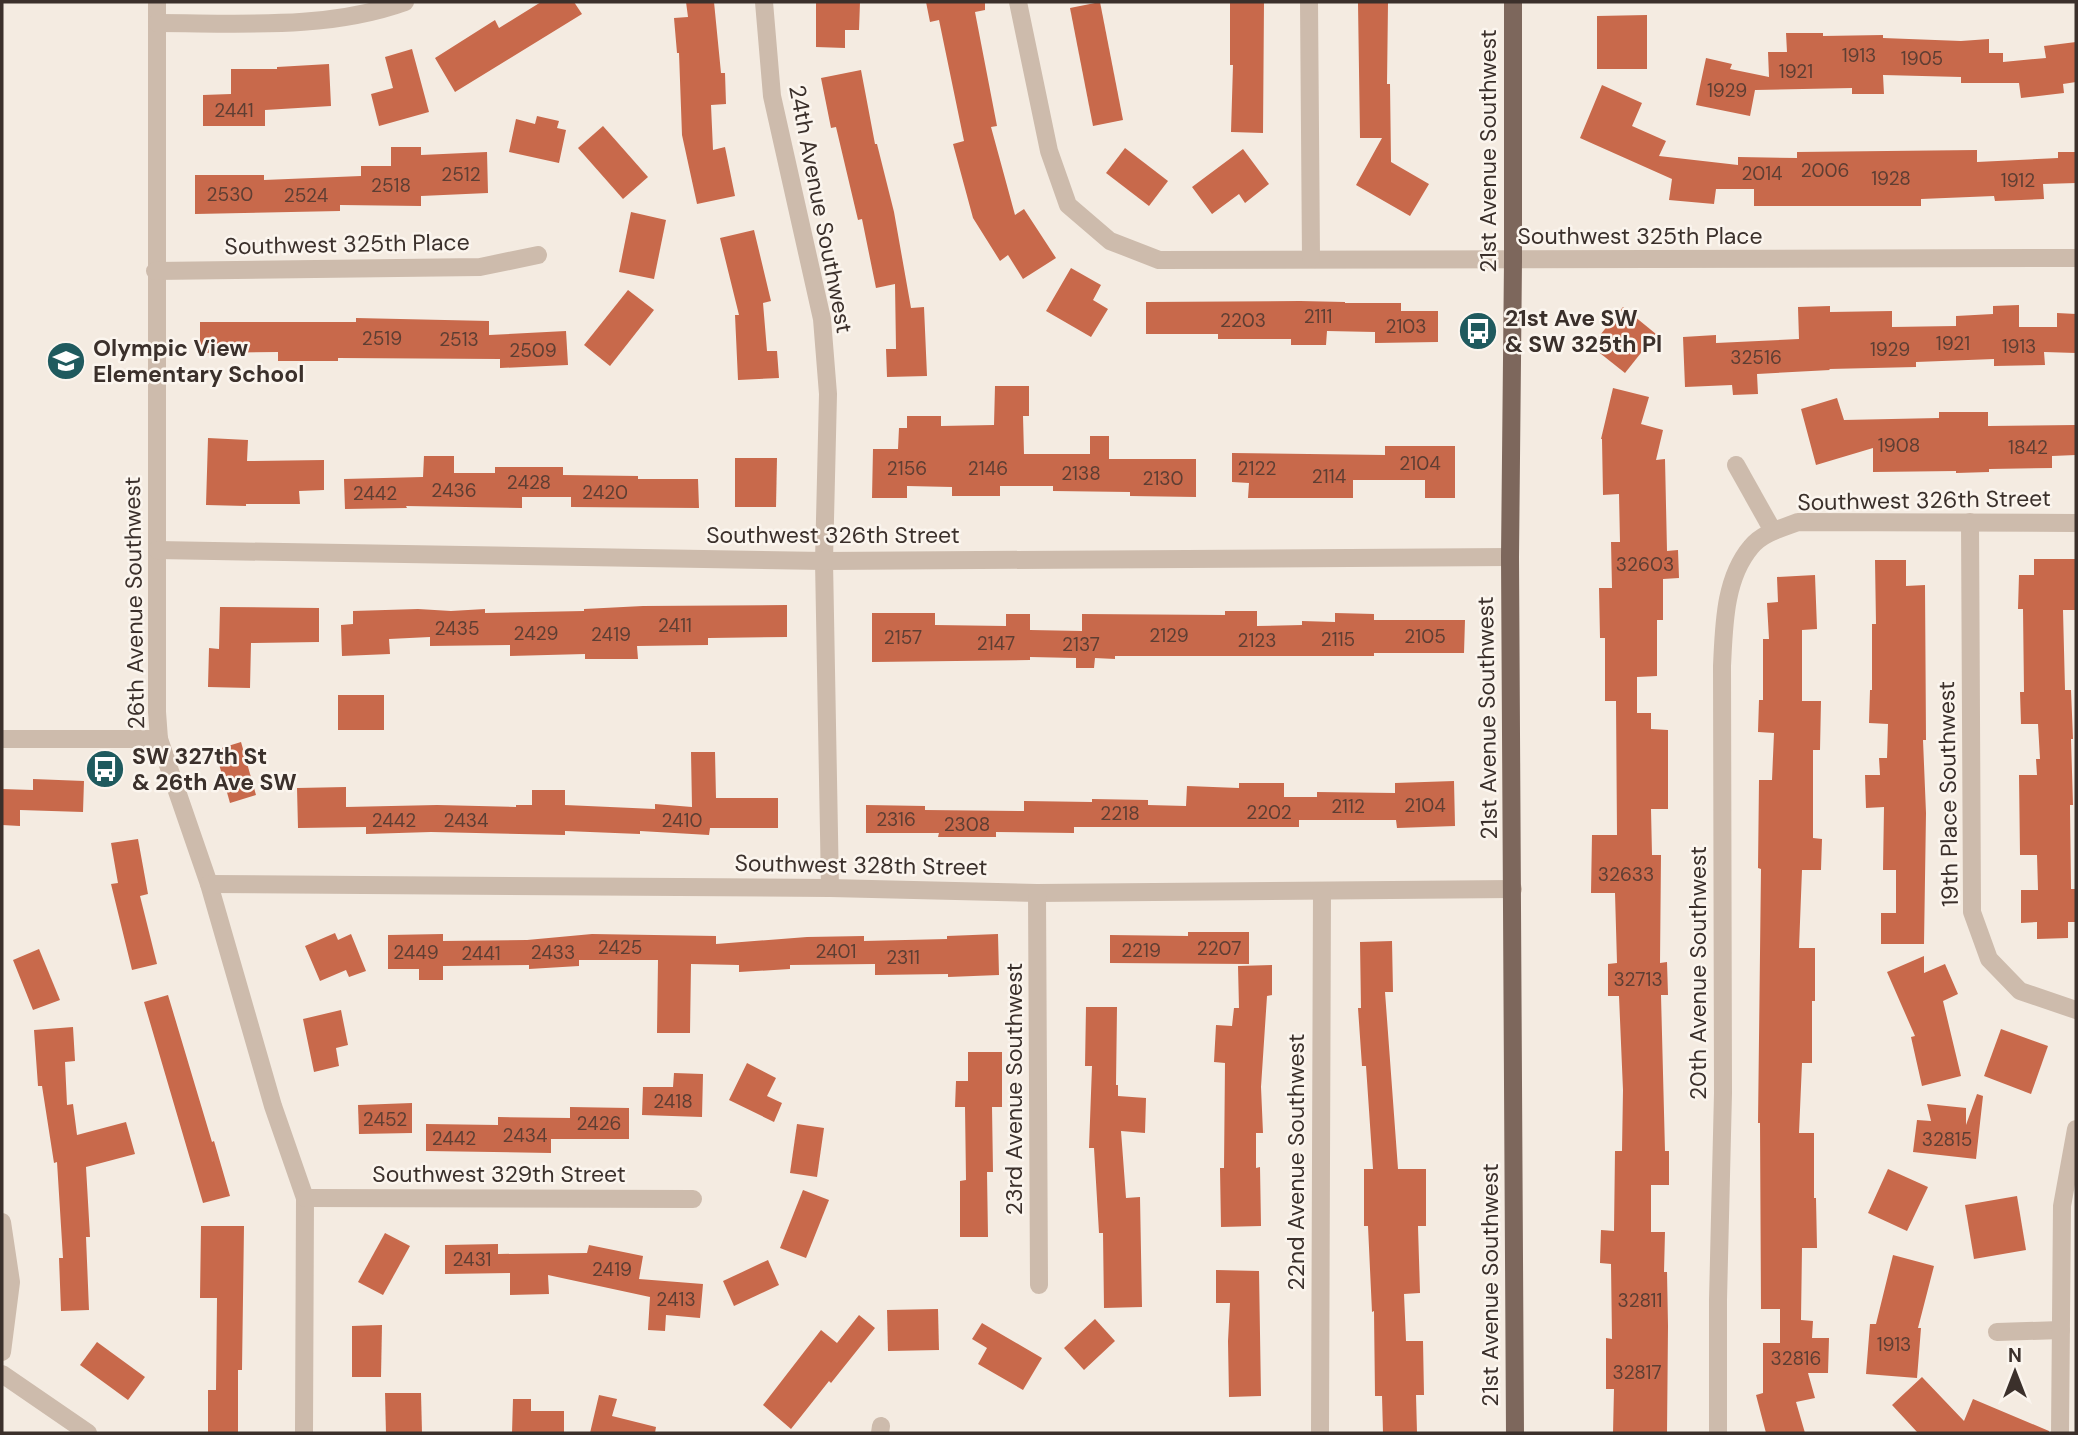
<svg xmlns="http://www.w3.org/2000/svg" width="2078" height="1435" viewBox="0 0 2078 1435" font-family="'DM Sans',sans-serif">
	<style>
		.building { fill: #c8694b }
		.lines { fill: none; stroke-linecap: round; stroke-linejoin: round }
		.minor { stroke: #cdbbac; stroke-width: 18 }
		.major { stroke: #7d675c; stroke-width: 18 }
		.labels { text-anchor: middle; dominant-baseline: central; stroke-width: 5; stroke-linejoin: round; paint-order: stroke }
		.number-label { font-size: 19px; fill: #5e3e33 }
		.street-label { font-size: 23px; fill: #3b302b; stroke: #fbf5ee }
		.poi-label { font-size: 23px; font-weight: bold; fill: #3b302b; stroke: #fbf5ee; text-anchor: start }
	</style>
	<rect width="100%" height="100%" fill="#f4ebe1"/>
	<!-- building -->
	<g class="building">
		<path d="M541 2H574L582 14 455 92 435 58 495 20 499 28Z"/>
		<path d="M686 2H714L721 73H725L726 104 711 105 713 150 725 147 735 196 697 204 682 135 679 53H677L674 18 688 17Z"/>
		<path d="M816 2H860L859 30H845V48L816 47Z"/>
		<path d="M926 2H985V10L975 12 997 126 991 127 1015 215 1024 209 1056 258 1023 279 1008 255 1000 261 973 218 953 144 964 141 939 20 930 22Z"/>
		<path d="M1100 2 1123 120 1093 126 1070 8Z"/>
		<path d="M1230 2H1264L1263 133 1231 132 1233 65H1230Z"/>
		<path d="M1358 3H1388L1387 84H1390L1391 162 1429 184 1410 216 1356 185 1382 138H1360Z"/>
		<path d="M1647 15V69H1597V16Z"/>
		<path d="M1786 33H1823V36L1883 35V38L1961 41 1989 39V53H2003V62L2046 58 2044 46 2076 42V82L2063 84 2064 93 2021 98 2019 83H1961V77L1883 75 1884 94H1852V88L1755 90 1750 116 1696 105 1706 58 1732 64 1730 69 1769 77 1768 52H1787Z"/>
		<path d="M412 49 429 112 379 126 371 94 393 88 385 57Z"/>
		<path d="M329 64 331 106 265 110V126H203V95L231 94V69H277V67Z"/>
		<path d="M861 70 875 144H877L894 212 911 308 924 307 927 376 887 377 886 349H896L895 284 876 288 862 219 858 220 836 127 831 128 821 78Z"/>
		<path d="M1602 85 1642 103 1632 126 1666 141 1659 156 1738 165V157L1797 158V152L1977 150V162L2058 158V152H2076V183L2043 184 2044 199 1995 201 1994 196 1921 199V206H1754V189H1716L1714 204 1669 200 1672 179 1580 138Z"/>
		<path d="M537 116 559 121 557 128 566 130 559 163 509 152 516 119 535 124Z"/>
		<path d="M603 126 648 177 623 199 578 148Z"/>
		<path d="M391 147H421V155L487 152 488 193 421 196V206L340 205V211L195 214V175H264V180L361 176V166H391Z"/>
		<path d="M1125 148 1168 181 1149 206 1106 173Z"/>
		<path d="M1243 149 1269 184 1245 203 1239 194 1212 214 1192 187Z"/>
		<path d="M631 212 666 220 654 279 619 272Z"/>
		<path d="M754 230 771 301 763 303 767 351H777L779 378 738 380 735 315H739L720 238Z"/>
		<path d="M1071 268 1101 285 1093 300 1108 309 1091 337 1046 311Z"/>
		<path d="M628 290 654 310 610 366 584 345Z"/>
		<path d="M1300 301 1345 302V303H1401V311H1438V342L1375 343V332L1327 331 1326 345H1291V339H1218V334H1146V302Z"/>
		<path d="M2019 305V327H2057V313L2076 314V353L2044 352 2045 365 1994 366V359L1916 362V367L1829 369 1830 370 1757 374 1758 394 1733 395 1732 385 1685 387 1683 337 1716 335V343L1799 339 1798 307 1830 306V312L1892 311V327L1956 326V316L1993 314V306Z"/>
		<path d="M1623 307 1656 334 1625 373 1591 346Z"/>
		<path d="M356 318 489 321V335L566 331 568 365 500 368V359L338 358V361H278V352L200 353V322H356Z"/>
		<path d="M995 386H1029V416H1023L1024 454H1090V436H1109V459H1196V497L1130 496V492L1053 491V486H1000V496H952V487L907 486V498H872L873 449H898L899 428H907V416H941V426L994 425Z"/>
		<path d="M1613 388 1649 397 1641 424 1663 430 1656 460 1665 459 1667 551 1678 550 1679 578 1663 579V620H1657V676L1637 677V713H1651V729L1668 730V809H1651L1652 855H1661L1660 963 1667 962 1668 995H1661L1665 1151H1669V1185H1651V1232H1665L1664 1272H1667L1668 1326 1667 1433H1613L1614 1389H1606V1338L1612 1339 1611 1264 1600 1263 1601 1230 1614 1231 1615 1151H1622L1623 1090 1619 996H1608V964L1617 963 1615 893H1591L1592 835H1617L1616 701H1605V638H1600L1599 588H1612L1611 542H1620L1619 494 1603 495 1602 439H1601Z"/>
		<path d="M1837 398 1844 420 1939 418V412H1988V426L2076 425V455L2052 456V468L1989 469V472L1956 473V471L1873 472V448L1816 465 1801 409Z"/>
		<path d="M208 438 248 440 247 461 324 460V490L299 491 300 504H246V506L206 505Z"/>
		<path d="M1385 446H1455V498H1425V480H1353V498H1248L1249 483 1232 482V453L1385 455Z"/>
		<path d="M424 456H454V473H495V467H563V475L638 476V479H698L699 508 571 507V497H522V508L406 506 407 508 345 509 344 479 423 477Z"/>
		<path d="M735 458H777L776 507H735Z"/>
		<path d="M2034 559H2076V610H2063L2065 690H2071L2073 739H2071L2073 805H2070L2071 889H2076V922H2068V938L2037 939V922L2021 923V890H2038L2037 855H2020L2019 775H2037L2036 759H2040L2038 724H2021L2020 692H2024L2023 609H2018L2019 575H2034Z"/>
		<path d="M1875 560H1906V586L1925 585 1926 740H1923L1926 813 1924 944H1881V913H1896V870H1883L1884 807 1866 808 1865 775H1880L1879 758H1887L1888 724 1869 723 1870 690H1872V624H1876Z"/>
		<path d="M1815 575 1817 629 1802 630V701H1821L1820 750H1813V838L1822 839 1821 870H1802L1799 948H1815V1001H1812V1063H1802L1799 1133H1814V1198H1816L1817 1248H1802L1801 1320 1813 1321 1812 1338H1829L1828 1373H1808L1815 1398 1796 1402 1805 1433H1766L1756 1395 1763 1393V1343H1780V1309H1761L1760 1123H1758L1761 869 1758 868 1759 780H1772L1774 733 1758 732 1759 700H1763V639H1769L1767 603 1778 602 1777 577Z"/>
		<path d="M787 605V637L708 638V645L637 646 638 659H585V654L510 656V645L430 646V637L389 639 390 654 342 656 341 625 353 624V611L418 609 451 611 485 609V613L584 611V609L643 606Z"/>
		<path d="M220 607 319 608V642L251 643 250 688 208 687 209 648 219 649Z"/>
		<path d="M1225 611H1257V626L1302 625V621L1335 622V613L1374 614V620H1465L1464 653H1374V656H1115V659L1095 658 1094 668H1076V658L1030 657V660L872 662V613H935V625L1006 626V614H1030V630L1082 631V614L1225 615Z"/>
		<rect x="338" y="695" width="46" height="35"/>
		<path d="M241 742 256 795 230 803 215 750Z"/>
		<path d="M691 752H715L716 798H778V828H710L709 835 640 831V834L565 831V835L431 832 366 834V827L298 828 297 788 346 787V807L437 805 516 807V805H532V790H565V805L655 809V804L692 807Z"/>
		<path d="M33 779 84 781 83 812 20 810V826L2 825V789L33 790Z"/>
		<path d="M1454 781 1455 826 1397 828 1396 820H1299V827H1074V833L996 832V837H938L939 833H866V805L925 806V810L1024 811V801L1092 802V799L1148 800V805L1186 806 1187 786 1239 788V783H1284V797H1317V792L1395 793V783Z"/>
		<path d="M138 839 148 894 140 896 157 964 132 970 111 884 118 883 111 843Z"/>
		<path d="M1188 932H1249V964L1110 963V935L1188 936Z"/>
		<path d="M335 933 338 940 351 934 366 971 349 977 346 970 320 981 305 946Z"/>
		<path d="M443 934V941L527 940 592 934 716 936V944L807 937 864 936V941L947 939V936L998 934 999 975 948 977V974L875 975V964L790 965V969L739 972V965L691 964 690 1033H657L658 960H579V966L529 969V965L443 966V980H419V969H388V935Z"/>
		<path d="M1392 941 1393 992H1385L1398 1169H1426V1226H1418L1420 1293 1404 1294 1406 1341H1423L1424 1395H1416L1417 1433H1383L1382 1396H1375L1374 1311 1372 1312 1368 1226H1364V1169H1373L1366 1066H1362L1358 1008H1361L1360 942Z"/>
		<path d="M39 949 60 1000 33 1010 13 960Z"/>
		<path d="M1924 956V973L1945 964 1958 994 1943 1001 1961 1076 1922 1086 1911 1037 1915 1036 1887 972Z"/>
		<path d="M1272 965V995L1267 996 1261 1087 1263 1133H1256V1168L1260 1167 1261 1226 1221 1227 1220 1168H1224L1225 1063 1214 1062 1216 1025 1232 1026 1234 1008H1239L1238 966Z"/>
		<path d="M168 995 212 1142 214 1141 230 1196 203 1203 144 1002Z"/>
		<path d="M1086 1007H1117L1116 1085H1118V1096L1146 1098 1145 1133 1121 1131 1126 1198 1140 1197 1142 1307 1104 1308 1103 1233H1099L1094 1148H1089L1092 1066H1085Z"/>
		<path d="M341 1010 348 1045 336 1048 339 1066 314 1072 303 1019Z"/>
		<path d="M73 1027 75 1061 65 1062 67 1105 73 1104 77 1135 126 1122 135 1154 86 1167 90 1237H86L89 1310 61 1311 59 1258H63L57 1162 54 1163 42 1086H38L34 1030Z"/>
		<path d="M2001 1029 2048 1046 2031 1094 1984 1076Z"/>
		<path d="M968 1052H1002V1107H992L993 1172H987L988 1237H960V1181L966 1180 965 1107H955L956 1081H968Z"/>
		<path d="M747 1063 776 1078 767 1096 782 1103 774 1122 729 1100Z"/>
		<path d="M674 1073 703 1074 702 1117 642 1115 643 1087H673Z"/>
		<path d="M1977 1094 1983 1096 1976 1159 1913 1152 1917 1120 1931 1121 1927 1104 1966 1108V1125Z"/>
		<path d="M412 1103V1133L359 1134 358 1105Z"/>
		<path d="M570 1107 629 1108V1139H551V1153L426 1151V1124L498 1125V1117L570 1118Z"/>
		<path d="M797 1124 824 1128 817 1177 790 1173Z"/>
		<path d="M1888 1169 1928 1187 1907 1231 1868 1213Z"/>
		<path d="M803 1190 829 1200 806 1258 780 1248Z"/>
		<path d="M2017 1196 2026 1250 1974 1259 1965 1205Z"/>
		<path d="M201 1226H244L242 1370H238V1433H208V1390H216L217 1298H200Z"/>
		<path d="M385 1233 410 1246 383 1295 358 1282Z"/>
		<path d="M498 1244V1254L587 1253 589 1245 643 1256 639 1279 703 1284 700 1318 666 1315 665 1331 648 1330 650 1297 548 1275 549 1294 510 1295V1273L445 1274V1245Z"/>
		<path d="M1893 1255 1934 1266 1918 1328H1921L1917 1378 1866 1374 1870 1324H1876Z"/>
		<path d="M768 1260 779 1285 734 1306 723 1281Z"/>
		<path d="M1216 1270 1259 1271 1261 1396 1229 1397 1228 1341 1230 1303H1216Z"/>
		<path d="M938 1309 939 1350 888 1351 887 1310Z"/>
		<path d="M859 1315 875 1328 831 1383 829 1381 791 1429 763 1405 821 1330 837 1343Z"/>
		<path d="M1095 1319 1115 1341 1084 1370 1064 1348Z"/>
		<path d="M982 1323 1042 1358 1023 1390 978 1364 987 1348 972 1339Z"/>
		<path d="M382 1325 381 1377H352V1326Z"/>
		<path d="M97 1342 145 1377 128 1400 80 1365Z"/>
		<path d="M1922 1377 1964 1421 1973 1399 2049 1431V1433H1918L1892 1405Z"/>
		<path d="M385 1393H421L422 1433H386Z"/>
		<path d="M599 1395 617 1399 612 1416 656 1427 655 1433H590Z"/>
		<path d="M513 1399H531V1411H564V1433H512Z"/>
	</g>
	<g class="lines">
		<!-- minor -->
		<g class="minor">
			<path d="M157 2V712L159 739 209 884 273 1106 305 1198 304 1433"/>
			<path d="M764 2 772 96 822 319 828 394 824 561 830 888"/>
			<path d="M1018 2 1049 151 1068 205 1110 241 1159 260 2076 258"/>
			<path d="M1309 2 1311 258"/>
			<path d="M157 23C239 23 327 30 405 2"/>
			<path d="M155 271 480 267 538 255"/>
			<path d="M1736 465 1773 531"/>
			<path d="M1970 522 1972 912 1989 959 2020 991 2076 1010"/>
			<path d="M157 550 824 561 1510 557"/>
			<path d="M2 739H159"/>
			<path d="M209 884 830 888 1037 893 1513 889"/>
			<path d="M1037 893 1039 1285"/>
			<path d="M305 1198 693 1199"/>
			<path d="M2 1222 11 1282 2 1352"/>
			<path d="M1997 1332 2061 1330"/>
			<path d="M2 1374 88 1433"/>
			<path d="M880 1433 881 1426"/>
			<path d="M1320 1433 1322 891"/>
			<path d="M1718 1433V1300L1723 1093 1722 666C1724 627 1724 579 1751 547 1762 533 1782 528 1798 522L2076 523"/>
			<path d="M2060 1433 2062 1206 2076 1129"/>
		</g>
		<!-- major -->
		<path class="major" d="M1513 2V261L1510 557 1515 1433"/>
	</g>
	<!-- icons -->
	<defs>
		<g id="bus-disc" transform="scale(2.0125)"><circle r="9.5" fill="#1f5a5e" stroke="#fbf5ee"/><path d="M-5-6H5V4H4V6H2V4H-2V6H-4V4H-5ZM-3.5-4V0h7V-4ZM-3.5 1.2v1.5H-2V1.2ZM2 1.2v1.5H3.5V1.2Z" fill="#fff"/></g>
		<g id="school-disc" transform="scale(2.0125)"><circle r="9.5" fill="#1f5a5e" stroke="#fbf5ee"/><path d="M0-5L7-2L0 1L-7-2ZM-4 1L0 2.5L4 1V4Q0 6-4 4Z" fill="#fff"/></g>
	</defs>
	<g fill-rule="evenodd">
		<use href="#bus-disc" x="1478" y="331"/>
		<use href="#school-disc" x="66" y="361"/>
		<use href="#bus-disc" x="105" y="769"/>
	</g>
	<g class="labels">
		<!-- number labels -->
		<g class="number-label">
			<text x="1859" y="55">1913</text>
			<text x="1922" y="58">1905</text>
			<text x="1796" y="71">1921</text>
			<text x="1727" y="90">1929</text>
			<text x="234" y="110">2441</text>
			<text x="1825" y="170">2006</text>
			<text x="1762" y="173">2014</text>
			<text x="461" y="174">2512</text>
			<text x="1891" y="178">1928</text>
			<text x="2018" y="180">1912</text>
			<text x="391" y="185">2518</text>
			<text x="230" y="194">2530</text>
			<text x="306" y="195">2524</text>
			<text x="1318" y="316">2111</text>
			<text x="1243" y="320">2203</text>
			<text x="1406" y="326">2103</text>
			<text x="382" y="338">2519</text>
			<text x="459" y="339">2513</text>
			<text x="1953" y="343">1921</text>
			<text x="2019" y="346">1913</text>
			<text x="1890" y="349">1929</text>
			<text x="533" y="350">2509</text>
			<text x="1756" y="357">32516</text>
			<text x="1899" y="445">1908</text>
			<text x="2028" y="447">1842</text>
			<text x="1420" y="463">2104</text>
			<text x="907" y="468">2156</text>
			<text x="988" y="468">2146</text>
			<text x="1257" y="468">2122</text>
			<text x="1081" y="473">2138</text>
			<text x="1329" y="476">2114</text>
			<text x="1163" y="478">2130</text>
			<text x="529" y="482">2428</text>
			<text x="454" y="490">2436</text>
			<text x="605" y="492">2420</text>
			<text x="375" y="493">2442</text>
			<text x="1645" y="564">32603</text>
			<text x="675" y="625">2411</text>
			<text x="457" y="628">2435</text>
			<text x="536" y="633">2429</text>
			<text x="611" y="634">2419</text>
			<text x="1169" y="635">2129</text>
			<text x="1425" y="636">2105</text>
			<text x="903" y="637">2157</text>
			<text x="1338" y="639">2115</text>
			<text x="1257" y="640">2123</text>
			<text x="996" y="643">2147</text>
			<text x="1081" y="644">2137</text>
			<text x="1425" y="805">2104</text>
			<text x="1348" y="806">2112</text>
			<text x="1269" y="812">2202</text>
			<text x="1120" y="813">2218</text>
			<text x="896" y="819">2316</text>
			<text x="394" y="820">2442</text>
			<text x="466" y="820">2434</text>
			<text x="682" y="820">2410</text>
			<text x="967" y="824">2308</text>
			<text x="1626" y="874">32633</text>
			<text x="620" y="947">2425</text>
			<text x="1219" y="948">2207</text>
			<text x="1141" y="950">2219</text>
			<text x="836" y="951">2401</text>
			<text x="416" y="952">2449</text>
			<text x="553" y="952">2433</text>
			<text x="481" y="953">2441</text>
			<text x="903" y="957">2311</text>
			<text x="1638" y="979">32713</text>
			<text x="673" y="1101">2418</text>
			<text x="385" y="1119">2452</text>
			<text x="599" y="1123">2426</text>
			<text x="525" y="1135">2434</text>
			<text x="454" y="1138">2442</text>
			<text x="1947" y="1139">32815</text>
			<text x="472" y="1259">2431</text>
			<text x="612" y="1269">2419</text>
			<text x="676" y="1299">2413</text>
			<text x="1640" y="1300">32811</text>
			<text x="1894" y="1344">1913</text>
			<text x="1796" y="1358">32816</text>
			<text x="1637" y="1372">32817</text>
		</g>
		<!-- street labels -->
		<g class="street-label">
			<text transform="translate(1488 151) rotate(-90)">21st Avenue Southwest</text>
			<text transform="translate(821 209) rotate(79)">24th Avenue Southwest</text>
			<text x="1640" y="236">Southwest 325th Place</text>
			<text transform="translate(347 244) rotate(-1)">Southwest 325th Place</text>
			<text transform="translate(1924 500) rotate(-1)">Southwest 326th Street</text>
			<text x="833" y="535">Southwest 326th Street</text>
			<text transform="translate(134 603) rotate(-91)">26th Avenue Southwest</text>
			<text transform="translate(1487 718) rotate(-91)">21st Avenue Southwest</text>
			<text transform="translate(1948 794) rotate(-91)">19th Place Southwest</text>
			<text transform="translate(861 865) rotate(1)">Southwest 328th Street</text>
			<text transform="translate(1698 973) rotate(-90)">20th Avenue Southwest</text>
			<text transform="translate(1014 1089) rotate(-90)">23rd Avenue Southwest</text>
			<text transform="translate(1296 1162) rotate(-90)">22nd Avenue Southwest</text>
			<text x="499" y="1174">Southwest 329th Street</text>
			<text transform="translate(1490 1285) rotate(-90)">21st Avenue Southwest</text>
		</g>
		<!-- poi labels -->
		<g class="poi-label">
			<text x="1505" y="318">21st Ave SW<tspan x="1505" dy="26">&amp; SW 325th Pl</tspan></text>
			<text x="93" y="348">Olympic View<tspan x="93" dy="26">Elementary School</tspan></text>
			<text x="132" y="756">SW 327th St<tspan x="132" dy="26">&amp; 26th Ave SW</tspan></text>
		</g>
	</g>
	<!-- border -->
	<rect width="2078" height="1435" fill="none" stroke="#3b302b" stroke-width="7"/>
	<!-- north arrow -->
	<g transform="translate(2015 1372)" stroke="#fbf5ee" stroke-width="5" paint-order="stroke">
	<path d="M0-5L12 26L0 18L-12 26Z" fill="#3b302b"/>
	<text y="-10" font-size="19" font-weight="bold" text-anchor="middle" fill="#3b302b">N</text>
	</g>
</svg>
